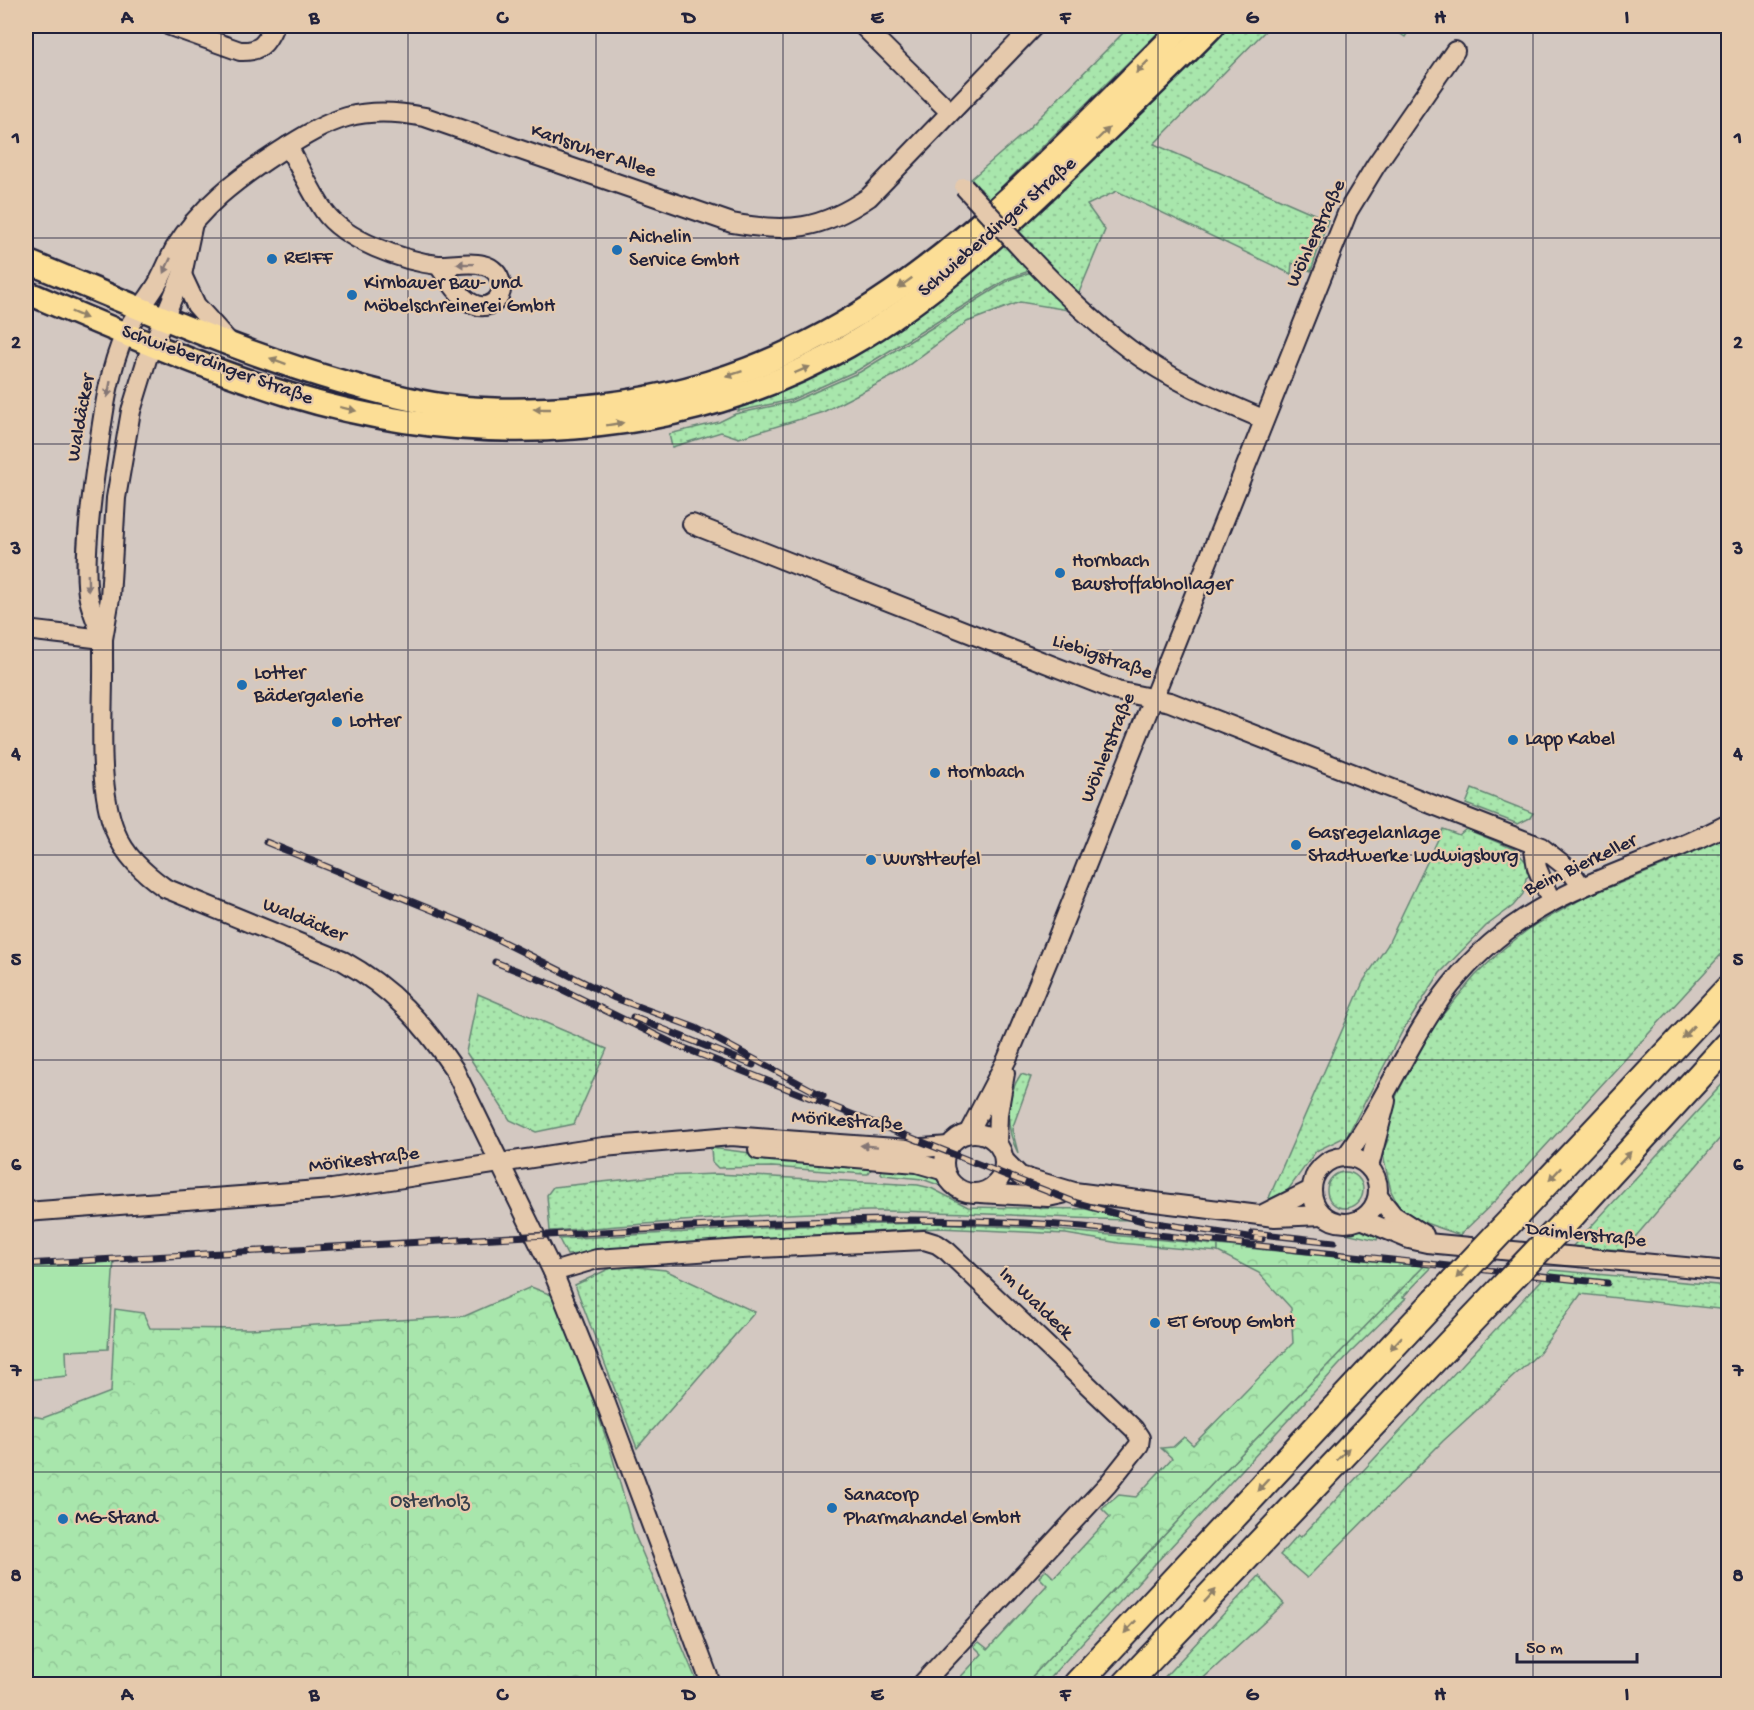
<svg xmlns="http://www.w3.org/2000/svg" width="1754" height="1710" viewBox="0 0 1754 1710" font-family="'Gochi Hand',sans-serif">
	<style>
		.grass { fill: url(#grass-dots); stroke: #658474; stroke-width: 1.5 }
		.forest { fill: url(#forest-crowns); stroke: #658474; stroke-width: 1.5 }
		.garden { fill: #a8e6ac; stroke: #658474; stroke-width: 1.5 }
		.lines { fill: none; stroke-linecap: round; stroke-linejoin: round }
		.minor-casing { stroke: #22223b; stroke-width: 22 }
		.major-casing { stroke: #22223b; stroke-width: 27 }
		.highway-casing { stroke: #22223b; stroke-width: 30 }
		.minor { stroke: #e5c9ac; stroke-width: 18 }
		.major { stroke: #fcde96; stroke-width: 22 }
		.highway { stroke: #fcde96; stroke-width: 26 }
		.rail-casing { stroke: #22223b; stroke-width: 7 }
		.rail { stroke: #e5c9ac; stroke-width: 4.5; stroke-dasharray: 14; stroke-linecap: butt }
		.minor-bridge-casing { stroke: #22223b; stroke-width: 22; stroke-linecap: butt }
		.highway-bridge-casing { stroke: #22223b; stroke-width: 30; stroke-linecap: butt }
		.minor-bridge { stroke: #e5c9ac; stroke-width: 18 }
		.highway-bridge { stroke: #fcde96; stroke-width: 26 }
		.oneway { fill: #8f8068 }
		.oneway2 { fill: #847674 }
		.grid { fill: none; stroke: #22223b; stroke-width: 1.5; stroke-opacity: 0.55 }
		.poi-dot { fill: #1f6fb2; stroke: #e5c9ac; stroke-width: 2 }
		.labels { text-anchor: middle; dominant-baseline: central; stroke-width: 4.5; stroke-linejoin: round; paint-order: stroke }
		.street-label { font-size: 20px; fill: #22223b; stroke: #e5c9ac }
		.poi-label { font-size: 20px; fill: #22223b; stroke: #e5c9ac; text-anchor: start }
		.park-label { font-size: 20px; fill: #363f4c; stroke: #e5c9ac }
		.neatline { fill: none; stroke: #22223b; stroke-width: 2 }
		.grid-label { font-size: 20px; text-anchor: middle; font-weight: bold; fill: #22223b }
	</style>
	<defs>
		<pattern id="grass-dots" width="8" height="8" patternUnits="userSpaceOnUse" patternTransform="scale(1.5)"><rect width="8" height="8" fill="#a8e6ac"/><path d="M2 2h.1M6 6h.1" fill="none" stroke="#90c595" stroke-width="1.8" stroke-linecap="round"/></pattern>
		<pattern id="forest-crowns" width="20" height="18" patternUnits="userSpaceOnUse" patternTransform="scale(1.5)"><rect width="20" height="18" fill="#a8e6ac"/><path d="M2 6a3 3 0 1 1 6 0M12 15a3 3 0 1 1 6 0" fill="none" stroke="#90c595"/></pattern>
	</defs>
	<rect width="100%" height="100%" fill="#d3c8c1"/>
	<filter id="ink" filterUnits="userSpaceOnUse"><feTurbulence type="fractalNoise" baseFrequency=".0167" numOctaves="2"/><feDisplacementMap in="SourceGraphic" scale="12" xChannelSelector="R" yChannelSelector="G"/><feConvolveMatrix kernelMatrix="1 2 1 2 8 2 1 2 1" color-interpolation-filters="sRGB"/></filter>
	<g filter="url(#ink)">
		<!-- grass -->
		<g class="grass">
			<path d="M1130 26H1165L989 199 971 179 1023 134Z"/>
			<path d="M1226 26H1270L1154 144 1328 220 1311 271 1292 263 1291 274 1117 191 1087 205 1105 230 1078 295 1030 249 1033 245 1018 230 1092 160Z"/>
			<path d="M1389 26H1412L1405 37Z"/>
			<path d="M1003 243 1018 259 1021 257 1032 270 1009 278 858 370 791 400 738 411 743 402C849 372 918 309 1003 243Z"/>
			<path d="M1034 271 1068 310 1020 302 967 322 895 375 823 412 739 438 721 432 672 447 669 434 719 422 735 414 792 402 860 372 1011 279Z"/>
			<path d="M1472 789 1533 813 1530 818 1518 824 1466 804Z"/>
			<path d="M1443 829 1459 835 1466 829 1514 849 1527 863 1532 874 1526 878 1523 894 1513 906 1486 926 1440 973 1403 1030 1347 1136 1316 1151 1288 1190 1268 1200 1364 980 1387 946Z"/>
			<path d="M1728 835V947L1496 1200 1460 1235 1414 1219 1398 1205 1391 1191 1384 1160 1383 1151 1388 1140 1381 1137 1398 1092 1435 1024 1475 976 1503 949 1530 928 1583 898 1670 863V860Z"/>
			<path d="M478 994 607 1049 574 1124 536 1132 510 1120 466 1052Z"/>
			<path d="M1021 1074 1031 1077 1012 1129 1018 1153C1005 1129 1005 1097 1021 1074Z"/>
			<path d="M1728 1078V1129L1624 1250 1572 1247Z"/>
			<path d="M711 1148 872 1168 868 1174H864L773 1167 718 1168 712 1162Z"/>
			<path d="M882 1165 933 1175 944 1187 922 1179 883 1175 881 1173Z"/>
			<circle cx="1345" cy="1190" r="18"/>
			<path d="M717 1174 918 1185 931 1188 968 1207 1086 1209 1131 1220C1043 1218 955 1210 868 1211 762 1213 656 1224 550 1231L547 1195 553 1187 660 1176Z"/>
			<path d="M931 1223 1035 1228 1218 1245V1252L1119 1243 1066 1234 939 1228 784 1237 567 1255 559 1239 798 1226Z"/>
			<path d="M1360 1229 1380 1232 1377 1240 1345 1233V1230Z"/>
			<path d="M617 1265 665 1270 755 1312 637 1448 575 1285Z"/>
			<path d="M1424 1265 1433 1266 1403 1297 1406 1298 1350 1353 1044 1684H1025L1215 1481Z"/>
			<path d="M1551 1270 1728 1286V1310L1581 1294 1539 1353 1443 1441 1307 1578 1280 1555 1298 1535 1301 1537Z"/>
			<path d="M1259 1576 1284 1604 1197 1684H1158Z"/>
		</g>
		<!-- forest -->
		<g class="forest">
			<path d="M1218 1245 1424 1266 1215 1481 1025 1684H954L982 1654 974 1646 979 1642 988 1649 1047 1585 1039 1577 1046 1570 1054 1578 1110 1517 1102 1509 1119 1495 1136 1497 1172 1458 1161 1448 1173 1447 1184 1437 1193 1445 1293 1343 1291 1308 1259 1273 1218 1252Z"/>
			<path d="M531 1287 557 1297 611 1452 634 1533 698 1684H26V1415L43 1418 111 1392 115 1309 143 1313 150 1328 250 1329 465 1316Z"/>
		</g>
		<!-- garden -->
		<path class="garden" d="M114 1259 108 1349 66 1351 67 1376 26 1380V1264Z"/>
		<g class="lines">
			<!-- minor casing -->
			<g class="minor-casing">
				<g id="minor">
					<path d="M170 26 240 51C260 52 266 44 274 26"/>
					<path d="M863 26 950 112"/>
					<path d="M288 146C300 168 310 190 324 211 344 240 403 261 438 265 453 266 468 261 483 265 503 269 509 297 489 305 467 313 449 279 438 265"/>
					<path d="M193 223 182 275 147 359 131 411 116 498 110 598 103 639V658C104 708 96 784 115 831 125 856 144 873 165 888L343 961C392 988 423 1023 454 1069L553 1272 605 1401 711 1684"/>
					<path d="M1025 253C1057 287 1092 321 1129 349 1169 379 1218 400 1263 419"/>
					<path d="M182 275 196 305 230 343"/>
					<path d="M692 524 1117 691 1170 702 1541 847 1570 870 1581 886"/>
					<path d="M26 630 103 639"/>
					<path d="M102 637C98 625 92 612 89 599 82 570 91 502 95 472 102 427 106 376 125 334 134 315 149 299 159 281 165 270 169 259 175 248 200 207 237 179 277 153 332 118 359 104 425 117L732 223C788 233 821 230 869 197L1034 26"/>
					<path d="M1533 844 1537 868 1551 901"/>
					<path d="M969 1132 1007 1059 1056 941 1348 211 1376 165 1455 51"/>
					<circle cx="974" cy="1163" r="30"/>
					<path d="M997 1142 998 1114 1005 1073"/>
					<path d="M758 1150 917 1163 945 1171"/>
					<path d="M1346 1156C1386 1102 1409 1038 1451 985 1529 887 1626 878 1728 824"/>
					<circle cx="1345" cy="1190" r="33"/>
					<path d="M1005 1161 1020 1176 1074 1192 1275 1217 1323 1215"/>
					<path d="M1369 1167 1386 1101"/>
					<path d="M980 1193 1048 1197 1062 1194"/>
					<path d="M1378 1196 1393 1215 1424 1235"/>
					<path d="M26 1212 332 1189 603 1147 731 1136 909 1149 949 1146"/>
					<path d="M1263 1214 1311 1190"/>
					<path d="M1361 1219 1409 1239 1427 1243 1728 1271"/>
					<path d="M553 1272 597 1259 741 1249 924 1240 937 1244 947 1251 1134 1429 1140 1438 1139 1445 1108 1484 922 1684"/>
				</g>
			</g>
			<!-- major casing -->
			<g class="major-casing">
				<g id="major">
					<path d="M26 261C155 314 285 374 423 402 473 412 529 411 580 407 851 384 1004 205 1183 26"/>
					<path d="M26 292C113 329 200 367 290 395 474 451 679 442 848 346 934 297 1007 227 1078 158 1123 114 1169 71 1213 26"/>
				</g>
			</g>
			<!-- highway casing -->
			<g class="highway-casing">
				<g id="highway">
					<path d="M1517 1214 1728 989"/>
					<path d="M1571 1216 1728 1045"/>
					<path d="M1077 1684 1436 1300"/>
					<path d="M1126 1684 1488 1303"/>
				</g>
			</g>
			<!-- minor -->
			<use href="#minor" class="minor"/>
			<!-- major -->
			<use href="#major" class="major"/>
			<!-- highway -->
			<use href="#highway" class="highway"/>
			<!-- rail casing -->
			<g class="rail-casing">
				<g id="rail">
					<path d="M266 842 469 925 615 998 696 1028 823 1096"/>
					<path d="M495 962 551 984 674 1044 1077 1203 1143 1221 1262 1239"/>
					<path d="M633 1017 753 1065"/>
					<path d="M1253 1233 1334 1242"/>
					<path d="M26 1264C212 1253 398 1244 584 1233 752 1223 914 1213 1083 1227L1607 1283"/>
				</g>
			</g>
			<!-- rail -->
			<use href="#rail" class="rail"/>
			<!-- minor-bridge casing -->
			<g class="minor-bridge-casing">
				<path id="minor-bridge" d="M964 187 1025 253"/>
			</g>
			<!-- highway-bridge casing -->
			<g class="highway-bridge-casing">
				<g id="highway-bridge">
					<path d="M1436 1300 1517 1214"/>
					<path d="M1488 1303 1571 1216"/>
				</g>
			</g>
			<!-- minor-bridge -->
			<use href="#minor-bridge" class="minor-bridge"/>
			<!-- highway-bridge -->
			<use href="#highway-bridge" class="highway-bridge"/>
		</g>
		<!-- one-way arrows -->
		<defs><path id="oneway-solid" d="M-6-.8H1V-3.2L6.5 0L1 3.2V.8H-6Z" transform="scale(1.5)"/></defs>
		<g class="oneway">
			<use href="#oneway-solid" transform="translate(1142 67) rotate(135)"/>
			<use href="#oneway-solid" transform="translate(1103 134) rotate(-44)"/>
			<use href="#oneway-solid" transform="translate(905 283) rotate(144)"/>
			<use href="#oneway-solid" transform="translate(79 315) rotate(23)"/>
			<use href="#oneway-solid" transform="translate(278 361) rotate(-160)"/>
			<use href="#oneway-solid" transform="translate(802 370) rotate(-23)"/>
			<use href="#oneway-solid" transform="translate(734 374) rotate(161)"/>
			<use href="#oneway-solid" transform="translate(348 409) rotate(14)"/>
			<use href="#oneway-solid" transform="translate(542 409) rotate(180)"/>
			<use href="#oneway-solid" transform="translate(615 424) rotate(-9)"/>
			<use href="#oneway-solid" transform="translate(1688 1032) rotate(133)"/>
			<use href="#oneway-solid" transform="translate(1625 1158) rotate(-47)"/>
			<use href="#oneway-solid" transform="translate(1555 1174) rotate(133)"/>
			<use href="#oneway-solid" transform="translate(1462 1272) rotate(133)"/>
			<use href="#oneway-solid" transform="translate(1396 1343) rotate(133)"/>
			<use href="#oneway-solid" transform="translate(1343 1454) rotate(-46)"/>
			<use href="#oneway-solid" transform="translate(1263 1485) rotate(133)"/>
			<use href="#oneway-solid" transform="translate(1210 1596) rotate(-47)"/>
			<use href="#oneway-solid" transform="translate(1130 1627) rotate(133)"/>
		</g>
		<g class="oneway2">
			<use href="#oneway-solid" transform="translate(465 264) rotate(-179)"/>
			<use href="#oneway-solid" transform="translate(167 266) rotate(115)"/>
			<use href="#oneway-solid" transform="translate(109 389) rotate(101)"/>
			<use href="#oneway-solid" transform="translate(88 583) rotate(89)"/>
			<use href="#oneway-solid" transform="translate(869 1146) rotate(-176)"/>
		</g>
	</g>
	<!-- grid -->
	<path class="grid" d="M221 26V1684M408 26V1684M596 26V1684M783 26V1684M971 26V1684M1158 26V1684M1346 26V1684M1533 26V1684M26 238H1728M26 444H1728M26 650H1728M26 855H1728M26 1060H1728M26 1266H1728M26 1472H1728"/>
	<!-- markers -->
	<g class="poi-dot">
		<circle cx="617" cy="250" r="6"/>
		<circle cx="272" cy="259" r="6"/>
		<circle cx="352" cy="295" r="6"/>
		<circle cx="1060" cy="573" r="6"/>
		<circle cx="242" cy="685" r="6"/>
		<circle cx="337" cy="722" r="6"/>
		<circle cx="1513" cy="740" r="6"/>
		<circle cx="935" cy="773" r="6"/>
		<circle cx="1296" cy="845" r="6"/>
		<circle cx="871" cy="860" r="6"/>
		<circle cx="1155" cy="1323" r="6"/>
		<circle cx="832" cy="1508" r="6"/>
		<circle cx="63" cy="1519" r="6"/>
	</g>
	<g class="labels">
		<!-- street labels -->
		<g class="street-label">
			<text transform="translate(593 152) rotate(19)">Karlsruher Allee</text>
			<text transform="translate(998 228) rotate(-41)">Schwieberdinger Straße</text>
			<text transform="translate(1317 234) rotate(-65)">Wöhlerstraße</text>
			<text transform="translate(217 366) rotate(20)">Schwieberdinger Straße</text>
			<text transform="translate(82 418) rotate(-80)">Waldäcker</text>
			<text transform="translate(1102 658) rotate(19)">Liebigstraße</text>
			<text transform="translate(1109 748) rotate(-68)">Wöhlerstraße</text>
			<text transform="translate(1581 866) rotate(-25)">Beim Bierkeller</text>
			<text transform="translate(304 921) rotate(22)">Waldäcker</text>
			<text transform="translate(847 1122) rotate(4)">Mörikestraße</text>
			<text transform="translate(364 1161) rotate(-7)">Mörikestraße</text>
			<text transform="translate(1586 1236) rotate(6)">Daimlerstraße</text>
			<text transform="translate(1035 1304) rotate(44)">Im Waldeck</text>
		</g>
		<!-- poi labels -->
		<g class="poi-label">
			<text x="629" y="238">Aichelin<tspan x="629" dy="23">Service GmbH</tspan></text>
			<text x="284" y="259">REIFF</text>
			<text x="364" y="284">Kirnbauer Bau- und<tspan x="364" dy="23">Möbelschreinerei GmbH</tspan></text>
			<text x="1072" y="562">Hornbach<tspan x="1072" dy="23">Baustoffabhollager</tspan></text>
			<text x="254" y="674">Lotter<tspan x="254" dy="23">Bädergalerie</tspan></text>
			<text x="349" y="722">Lotter</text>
			<text x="1525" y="740">Lapp Kabel</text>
			<text x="947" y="773">Hornbach</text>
			<text x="1308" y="834">Gasregelanlage<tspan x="1308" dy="23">Stadtwerke Ludwigsburg</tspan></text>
			<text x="883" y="860">Wurstteufel</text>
			<text x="1167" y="1323">ET Group GmbH</text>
			<text x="844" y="1496">Sanacorp<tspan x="844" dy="23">Pharmahandel GmbH</tspan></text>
			<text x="75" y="1519">MG-Stand</text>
		</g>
		<!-- park labels -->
		<g class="park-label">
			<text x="430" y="1502">Osterholz</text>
		</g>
	</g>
	<!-- margin -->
	<rect width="1754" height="1710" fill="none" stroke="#e5c9ac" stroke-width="66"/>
	<!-- scale -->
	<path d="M1517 1653v9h120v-9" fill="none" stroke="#22223b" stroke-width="3"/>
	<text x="1526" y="1653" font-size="18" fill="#22223b" stroke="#e5c9ac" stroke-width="4.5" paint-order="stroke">50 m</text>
	<rect x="33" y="33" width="1688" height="1644" class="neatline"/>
	<g class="grid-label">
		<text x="127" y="23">A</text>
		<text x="314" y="23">B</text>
		<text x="502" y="23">C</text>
		<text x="689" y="23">D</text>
		<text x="877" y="23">E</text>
		<text x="1065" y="23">F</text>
		<text x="1252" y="23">G</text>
		<text x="1440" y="23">H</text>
		<text x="1627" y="23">I</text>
		<text x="16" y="143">1</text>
		<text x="1738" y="143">1</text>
		<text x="16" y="348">2</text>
		<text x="1738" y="348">2</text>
		<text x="16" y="554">3</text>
		<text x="1738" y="554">3</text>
		<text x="16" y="759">4</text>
		<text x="1738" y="759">4</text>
		<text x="16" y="965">5</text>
		<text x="1738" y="965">5</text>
		<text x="16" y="1170">6</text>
		<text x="1738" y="1170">6</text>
		<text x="16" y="1376">7</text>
		<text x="1738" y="1376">7</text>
		<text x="16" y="1581">8</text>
		<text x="1738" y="1581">8</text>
		<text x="127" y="1700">A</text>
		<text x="314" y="1700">B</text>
		<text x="502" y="1700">C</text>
		<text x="689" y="1700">D</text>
		<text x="877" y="1700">E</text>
		<text x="1065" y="1700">F</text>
		<text x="1252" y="1700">G</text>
		<text x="1440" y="1700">H</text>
		<text x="1627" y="1700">I</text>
	</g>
</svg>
